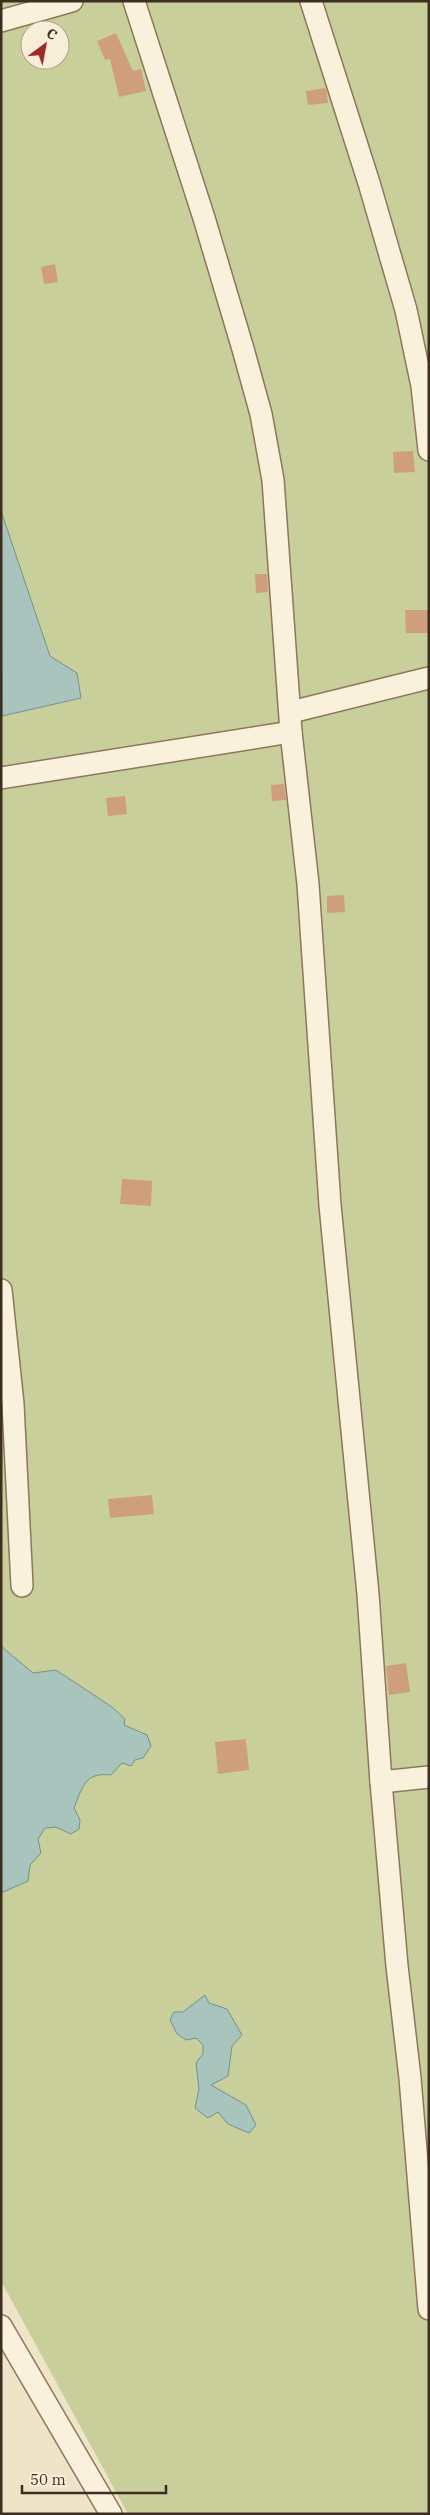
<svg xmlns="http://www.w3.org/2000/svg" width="430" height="2515" viewBox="0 0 430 2515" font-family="'IBM Plex Serif',serif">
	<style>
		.green { fill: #c9cf9b; fill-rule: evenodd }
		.water { fill: #a9c4bc; stroke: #6f938a }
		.building { fill: #cf9f7d }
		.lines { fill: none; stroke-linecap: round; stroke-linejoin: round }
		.minor-casing { stroke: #8d765c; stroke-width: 24 }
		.minor { stroke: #faf1dc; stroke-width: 21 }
	</style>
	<rect width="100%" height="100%" fill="#f0e4c8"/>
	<!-- green -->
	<path class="green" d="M1 1H429V2514H128L1 2281V716L81 698 77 673 50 656 1 511ZM30 30H60V60H30Z"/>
	<!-- water -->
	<g class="water">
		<path d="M1 511 50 656 77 673 81 698 2 716Z"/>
		<path d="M1 1646 33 1673 56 1670 112 1707 125 1719 124 1725 147 1735 151 1746 143 1758 135 1760 131 1766 122 1763 111 1775C85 1772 83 1786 74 1808L80 1820 79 1829 71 1834 56 1827 45 1828 38 1839 41 1853 30 1865 28 1881 1 1893Z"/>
		<path d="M205 1995 209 2003 227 2009 242 2035 232 2046 228 2076 211 2085 246 2105 256 2125 249 2133 228 2124 218 2112 208 2118 195 2108 199 2089 196 2063 203 2054V2045L196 2038 186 2040 177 2034 170 2020 174 2012H183Z"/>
	</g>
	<!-- building -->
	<g class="building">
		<path d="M116 33 133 71 141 69 146 91 119 97 110 59 105 60 97 41Z"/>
		<path d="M326 88 328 103 308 105 306 91Z"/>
		<path d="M55 264 58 282 44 284 41 267Z"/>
		<path d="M413 451 415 472 394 473 393 452Z"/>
		<path d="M255 574H267L268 592 256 593Z"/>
		<path d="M405 610H429V633H406Z"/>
		<path d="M284 784 286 800 272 801 271 785Z"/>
		<path d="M125 796 127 814 108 816 106 798Z"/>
		<path d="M344 895 345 912 327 913V896Z"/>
		<path d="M122 1179 152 1181 151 1206 120 1204Z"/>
		<path d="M152 1495 154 1514 110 1518 108 1499Z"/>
		<path d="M406 1663 410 1692 389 1695 386 1666Z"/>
		<path d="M246 1739 249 1770 218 1774 215 1742Z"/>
	</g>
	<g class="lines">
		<!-- minor casing -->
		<g class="minor-casing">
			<g id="minor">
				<path d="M134 1 204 218 243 349 261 414 273 480 291 732 308 884 330 1205 368 1594 381 1782 397 1966 410 2078 429 2309"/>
				<path d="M311 1 369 183 406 310 422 386 429 450"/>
				<path d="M1 21 72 1"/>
				<path d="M291 712 429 678"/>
				<path d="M1 778 291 732"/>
				<path d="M1 1290 13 1404 22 1586"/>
				<path d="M381 1782 429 1777"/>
				<path d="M1 2326 111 2514"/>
			</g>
		</g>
		<!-- minor -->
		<use href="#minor" class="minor"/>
	</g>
	<!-- border -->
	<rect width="430" height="2515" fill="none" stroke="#3d2e20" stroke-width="5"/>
	<!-- north arrow -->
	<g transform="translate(45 45) rotate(32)"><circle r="24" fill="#f7eed8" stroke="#ada18e"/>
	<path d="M0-4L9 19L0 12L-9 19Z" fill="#9e2a2b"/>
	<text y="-8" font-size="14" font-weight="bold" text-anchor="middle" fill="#3d2e20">С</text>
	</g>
	<!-- scale -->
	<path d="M22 2485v8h144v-8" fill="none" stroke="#3d2e20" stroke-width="2.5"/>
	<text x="30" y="2485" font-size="15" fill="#3d2e20" stroke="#f7eed8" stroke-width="4" paint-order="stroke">50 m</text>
</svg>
